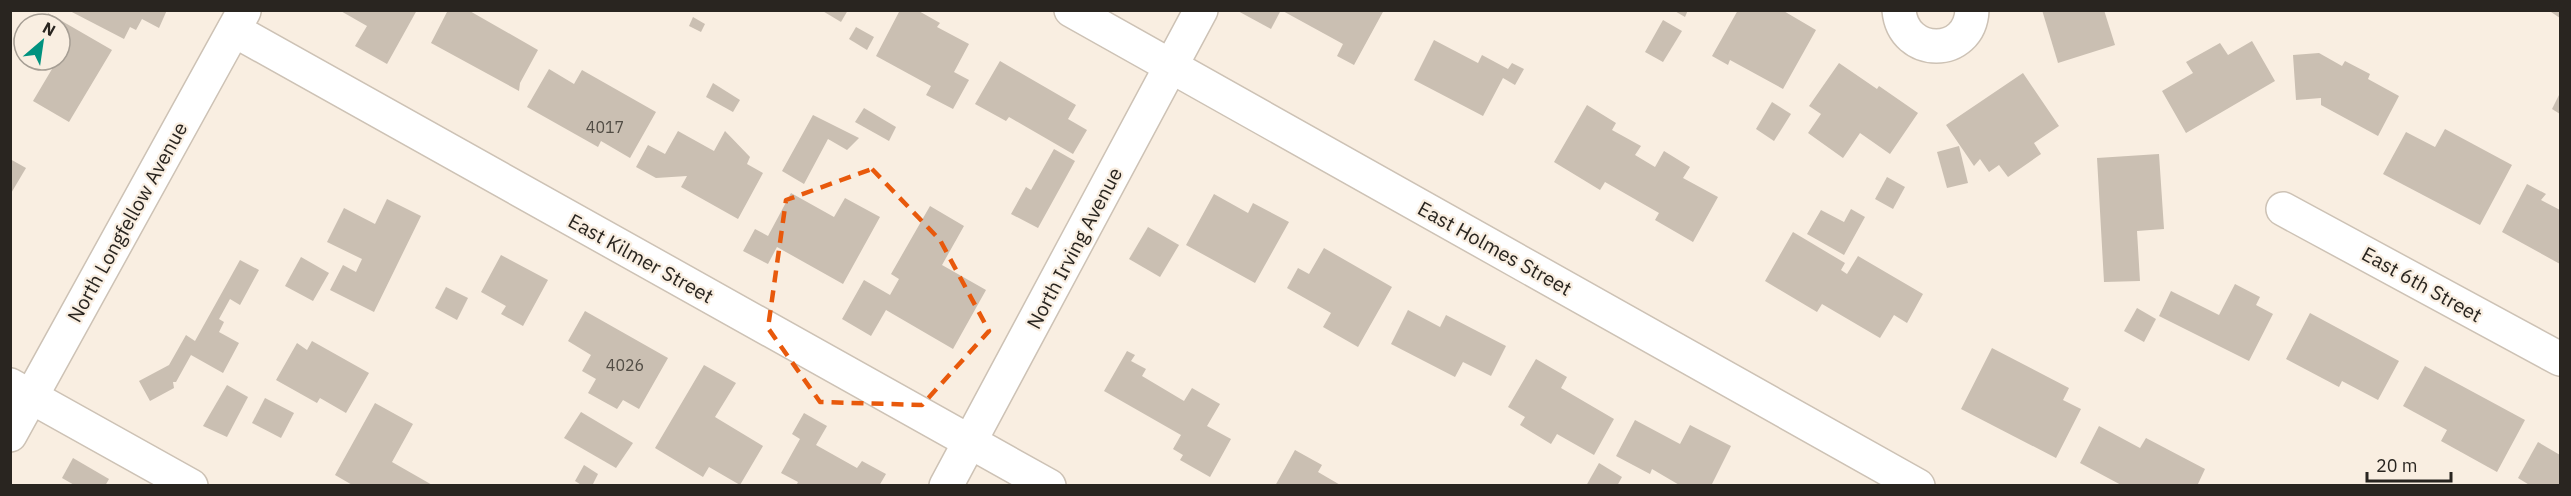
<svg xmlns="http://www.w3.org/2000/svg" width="2571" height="496" viewBox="0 0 2571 496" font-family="'IBM Plex Sans',sans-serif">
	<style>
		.building { fill: #cabfb2 }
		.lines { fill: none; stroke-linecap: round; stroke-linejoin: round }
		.minor-casing { stroke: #cdc2b5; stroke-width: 36 }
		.minor { stroke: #fff; stroke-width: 33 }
		.marked { fill: none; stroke: #e8590c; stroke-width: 4.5; stroke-dasharray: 12 8; stroke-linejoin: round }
		.labels { text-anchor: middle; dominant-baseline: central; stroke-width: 4.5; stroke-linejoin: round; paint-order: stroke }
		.number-label { font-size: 16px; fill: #514c44 }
		.street-label { font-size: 20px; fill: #292520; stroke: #f9eee1 }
	</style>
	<rect width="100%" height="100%" fill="#f9eee1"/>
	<!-- building -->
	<g class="building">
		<path d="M68 10H167L159 28 142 19 136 30 130 27 124 39Z"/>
		<path d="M339 10H417L387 64 355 46 367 26Z"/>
		<path d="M448 10H468L538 50 520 83 519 91 431 43Z"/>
		<path d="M821 10H848L841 22Z"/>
		<path d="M900 10H917L940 23 937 27 969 44 954 72 969 80 953 109 926 95 931 86 876 56Z"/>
		<path d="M1236 10H1281L1271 29Z"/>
		<path d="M1281 10H1384L1354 65 1337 56 1343 44Z"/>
		<path d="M1673 10H1688L1685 17Z"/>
		<path d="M1738 10H1782L1816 30 1783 89 1730 60 1728 65 1712 56Z"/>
		<path d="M2042 10H2104L2115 45 2058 63Z"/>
		<path d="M2548 10H2560V18Z"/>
		<path d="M48 13 112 50 69 122 33 101 52 69 37 60H60V24H42Z"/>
		<path d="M693 17 705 24 701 32 689 26Z"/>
		<path d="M1663 20 1682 31 1663 62 1645 52Z"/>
		<path d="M856 27 874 37 867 50 849 39Z"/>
		<path d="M1434 40 1478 63 1482 55 1508 69 1512 63 1524 69 1515 85 1503 78 1483 116 1414 80Z"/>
		<path d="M2252 41 2275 81 2186 133 2162 91 2193 73 2186 62 2220 43 2228 55Z"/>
		<path d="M2319 53 2342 66 2345 61 2370 74 2368 79 2399 96 2378 136 2321 105V98L2296 100 2293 55Z"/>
		<path d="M1000 61 1076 105 1068 119 1087 130 1073 154 1009 117 1006 121 975 104Z"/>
		<path d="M1839 63 1877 89 1879 86 1918 113 1890 154 1860 133 1843 158 1808 133 1821 114 1809 106Z"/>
		<path d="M549 69 574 84 582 70 656 112 630 158 601 141 598 147 527 107Z"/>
		<path d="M2023 73 2059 126 2034 143 2041 154 2008 177 1999 165 1989 172 1980 159 1974 166 1946 125Z"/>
		<path d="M713 83 740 100 733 112 706 97Z"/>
		<path d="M2560 93V114L2552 109Z"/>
		<path d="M1772 102 1791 114 1774 141 1756 129Z"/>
		<path d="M1587 105 1616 123 1612 130 1641 146 1635 155 1655 167 1664 151 1690 167 1683 178 1718 197 1693 242 1655 220 1659 213 1605 182 1600 190 1554 162Z"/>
		<path d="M864 108 896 127 889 141 855 122Z"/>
		<path d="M813 115 859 138 847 150 828 139 804 184 782 171Z"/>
		<path d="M2445 129 2512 165 2480 225 2383 174 2406 132 2435 147Z"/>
		<path d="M678 131 714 151 725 131 750 157 747 164 763 173 738 219 681 187 687 176 656 178 636 167 648 145 665 154Z"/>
		<path d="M1959 146 1968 183 1947 188 1937 152Z"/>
		<path d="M1054 149 1075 161 1038 228 1011 214 1026 187 1031 190Z"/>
		<path d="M2159 154 2164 229 2137 231 2140 281 2104 282 2097 158Z"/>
		<path d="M10 159 26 168 10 195Z"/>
		<path d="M1887 177 1905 187 1893 209 1875 199Z"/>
		<path d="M2527 184 2546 194 2541 200 2560 210V264L2502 232Z"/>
		<path d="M791 193 834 217 845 198 880 217 843 284 777 247 768 264 743 251 755 229 768 236Z"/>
		<path d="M1214 194 1248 213 1253 203 1289 222 1255 283 1186 245Z"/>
		<path d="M387 199 421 216 374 312 330 290 343 265 356 272 362 259 327 242 344 208 375 224Z"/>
		<path d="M930 206 964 226 942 265 986 290 953 349 886 310 871 336 842 319 864 280 890 295 899 279 891 274Z"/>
		<path d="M1851 209 1865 217 1844 255 1807 234 1821 210 1844 222Z"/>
		<path d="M1148 227 1179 245 1160 277 1129 259Z"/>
		<path d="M1793 232 1845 263 1841 270 1847 274 1858 256 1923 294 1907 323 1894 315 1880 338 1822 304 1817 312 1765 281Z"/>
		<path d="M1324 248 1392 287 1358 347 1323 327 1331 313 1287 288 1298 268 1309 274Z"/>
		<path d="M501 255 548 280 523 326 501 314 506 306 481 292Z"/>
		<path d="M301 257 329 273 313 301 285 286Z"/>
		<path d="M240 260 259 270 240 305 230 299 219 319 224 322 219 332 239 343 223 373 191 355 176 382H173L174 388 150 401 139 381 169 365 186 335 195 341Z"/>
		<path d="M2235 284 2260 297 2256 305 2273 314 2249 361 2159 316 2171 291 2219 315Z"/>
		<path d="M446 287 468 298 457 320 435 308Z"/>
		<path d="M2137 308 2156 319 2144 342 2124 331Z"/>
		<path d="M1408 310 1440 327 1446 315 1506 346 1491 376 1463 362 1455 377 1391 344Z"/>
		<path d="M585 311 668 358 639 409 623 400 617 409 588 393 596 379 582 371 591 355 568 341Z"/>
		<path d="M2310 313 2399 361 2378 400 2342 381 2339 387 2286 359Z"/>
		<path d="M312 341 369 373 346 413 320 398 317 403 276 380 297 343 307 350Z"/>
		<path d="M1992 348 2069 388 2063 400 2081 409 2056 458 1961 409Z"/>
		<path d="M1127 351 1135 355 1131 361 1146 369 1142 376 1184 401 1192 388 1220 404 1207 426 1231 439 1210 477 1180 460 1183 455 1173 449 1181 435 1104 391Z"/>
		<path d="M1536 359 1567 377 1561 388 1614 419 1594 455 1557 434 1551 444 1520 425 1525 417 1508 407Z"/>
		<path d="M704 365 736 383 715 417 763 446 740 485 709 467 703 477 655 448Z"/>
		<path d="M2425 366 2525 420 2497 472 2441 441 2447 430 2403 406Z"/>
		<path d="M227 385 248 397 227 437 203 426Z"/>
		<path d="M265 398 294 413 281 438 252 423Z"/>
		<path d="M375 403 413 424 392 462 434 486H354L335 475Z"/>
		<path d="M581 412 633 443 616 468 564 438Z"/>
		<path d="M804 413 827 426 816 445 857 468 862 461 886 474 879 486H796L798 482 781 473 800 439 792 434Z"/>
		<path d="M1635 420 1680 444 1690 425 1731 446 1711 486H1681L1652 469 1650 474 1616 456Z"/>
		<path d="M2099 426 2140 448 2146 438 2205 469 2197 486H2123L2080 463Z"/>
		<path d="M2538 442 2560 455V486H2531L2518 478Z"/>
		<path d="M1295 450 1322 465 1318 472 1342 486H1275Z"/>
		<path d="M73 458 109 479 105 486H76L62 478Z"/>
		<path d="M1599 463 1622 477 1617 486H1586Z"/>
		<path d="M584 465 598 474 592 486H583L575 481Z"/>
	</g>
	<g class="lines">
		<!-- minor casing -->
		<g class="minor-casing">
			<g id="minor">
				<path d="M1071 10 1918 486"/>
				<path d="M1899 10C1903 58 1970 58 1972 10"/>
				<path d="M234 30 1049 486"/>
				<path d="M2283 209 2560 359"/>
				<path d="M10 385 191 486"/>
				<path d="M10 435 244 11"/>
				<path d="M946 486 1201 10"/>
			</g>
		</g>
		<!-- minor -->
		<use href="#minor" class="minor"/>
	</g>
	<!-- marked area -->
	<path class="marked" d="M872 169 940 240 989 331 922 405 820 402 768 328 786 200Z"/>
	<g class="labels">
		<!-- number labels -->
		<g class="number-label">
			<text x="605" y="127">4017</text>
			<text x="625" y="365">4026</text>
		</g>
		<!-- street labels -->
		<g class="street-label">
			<text transform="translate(127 222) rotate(-61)">North Longfellow Avenue</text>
			<text transform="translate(1074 248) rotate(-62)">North Irving Avenue</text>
			<text transform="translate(1495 248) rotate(29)">East Holmes Street</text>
			<text transform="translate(641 258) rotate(29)">East Kilmer Street</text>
			<text transform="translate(2422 284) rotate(29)">East 6th Street</text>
		</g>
	</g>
	<!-- border -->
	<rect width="2571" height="496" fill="none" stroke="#292520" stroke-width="24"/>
	<!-- north arrow -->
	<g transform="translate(42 42) rotate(29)"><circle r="28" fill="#f9eee1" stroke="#a69e94" stroke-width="1.5"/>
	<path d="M0-4.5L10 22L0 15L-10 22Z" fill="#00927f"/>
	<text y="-9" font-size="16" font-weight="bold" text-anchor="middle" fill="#292520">N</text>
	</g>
	<!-- scale -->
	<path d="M2367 472v9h84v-9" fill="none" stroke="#292520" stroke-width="3"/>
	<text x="2376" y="472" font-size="18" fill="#292520" stroke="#f9eee1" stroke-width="4.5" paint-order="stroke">20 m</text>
</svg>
